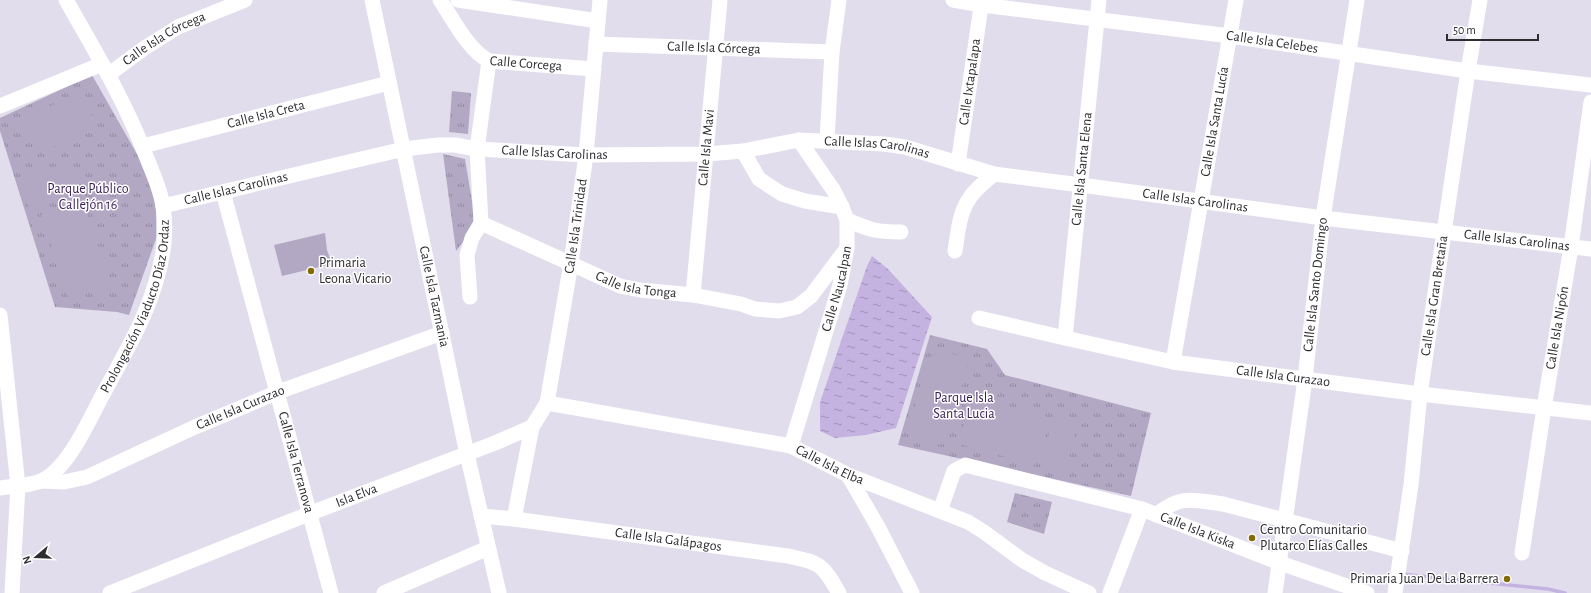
<svg xmlns="http://www.w3.org/2000/svg" width="1591" height="593" viewBox="0 0 1591 593" font-family="'Alegreya Sans',sans-serif">
	<style>
		.park { fill: url(#park-tufts) }
		.pitch { fill: #b2a8c4 }
		.water { fill: url(#water-ripples) }
		.lines { fill: none; stroke-linecap: round; stroke-linejoin: round }
		.stream { stroke: #c4b2e1; stroke-width: 3.5 }
		.minor { stroke: #fff; stroke-width: 15 }
		.poi-dot { fill: #846b06; stroke: #fff; stroke-width: 1.5 }
		.labels { text-anchor: middle; dominant-baseline: central; stroke-width: 3; stroke-linejoin: round; paint-order: stroke }
		.street-label { font-size: 14px; fill: #2d2c31; stroke: #fff }
		.park-label { font-size: 14px; fill: #371d55; stroke: #fff }
		.poi-label { font-size: 14px; fill: #2d2c31; stroke: #fff; text-anchor: start }
	</style>
	<defs>
		<pattern id="park-tufts" width="24" height="20" patternUnits="userSpaceOnUse"><rect width="24" height="20" fill="#b2a8c4"/><path d="M3 7l-1-3M5 7V3M7 7l1-3M15 17l-1-3M17 17v-4M19 17l1-3" fill="none" stroke="#9189a0"/></pattern>
		<pattern id="water-ripples" width="26" height="14" patternUnits="userSpaceOnUse"><rect width="26" height="14" fill="#c4b2e1"/><path d="M2 4q2-2 4 0t4 0M15 11q2-2 4 0t4 0" fill="none" stroke="#a091b7"/></pattern>
	</defs>
	<rect width="100%" height="100%" fill="#e2ddec"/>
	<!-- park -->
	<g class="park">
		<path d="M92 75 146 170 156 203V239L129 315 117 312 55 307 0 131V118Z"/>
		<path d="M452 91 471 93 468 134 449 132Z"/>
		<path d="M443 154 465 159 476 225 456 251Z"/>
		<path d="M930 335 987 349 1005 375 1151 413 1131 496 898 445Z"/>
		<path d="M1015 493 1052 502 1044 534 1007 522Z"/>
	</g>
	<!-- pitch -->
	<g class="pitch">
		<path d="M81 92 97 127 41 153 22 119Z"/>
		<path d="M69 161 80 190 31 213 20 181Z"/>
		<path d="M81 196 112 285 69 300 41 215Z"/>
		<path d="M325 233 327 250 332 264 282 276 274 245Z"/>
		<path d="M942 351 963 357 968 365 947 441C935 449 925 443 913 439L909 427 928 359 934 353Z"/>
		<path d="M966 398 1049 418 1036 465 962 445Z"/>
		<path d="M1052 418 1078 423 1064 473 1042 468Z"/>
	</g>
	<!-- water -->
	<path class="water" d="M872 256 888 269 932 317 896 428 866 435 835 438 820 431V402L867 266Z"/>
	<g class="lines">
		<!-- stream -->
		<path class="stream" d="M1401 574 1548 589 1565 593"/>
		<!-- minor -->
		<g class="minor">
			<path id="s1" d="M372 0 467 454 499 593"/>
			<path id="s2" d="M440 0C453 19 468 50 489 61L594 69"/>
			<path d="M458 0 598 21"/>
			<path id="s3" d="M953 0 982 5 1230 36 1468 71 1591 85"/>
			<path id="s4" d="M596 44 832 52"/>
			<path id="s5" d="M108 75 143 49 178 27 245 0"/>
			<path d="M0 106 102 64"/>
			<path d="M827 140 832 52 839 0"/>
			<path id="s6" d="M143 146 389 83"/>
			<path d="M743 151 759 179 782 194 805 201 842 207"/>
			<path id="s7" d="M958 164 982 0"/>
			<path id="s8" d="M223 192 331 593"/>
			<path id="s9" d="M163 206 361 159 404 149 438 145H455L477 149 586 155 706 154 743 151 799 140 884 144 905 147 994 174 1081 185 1323 218 1591 249"/>
			<path d="M847 220C870 230 876 232 901 232"/>
			<path id="s10" d="M481 223 620 286 640 290 693 295 741 304 755 309 779 311 797 307 811 296 847 248"/>
			<path d="M481 223 477 149 489 61"/>
			<path d="M955 251C958 232 959 212 971 196 977 188 986 181 994 174"/>
			<path id="s11" d="M693 295 720 0"/>
			<path d="M470 297 467 255 472 238 481 223"/>
			<path d="M0 315 18 486 12 593"/>
			<path id="s12" d="M979 318 1065 338 1173 362 1420 394 1591 413"/>
			<path id="s13" d="M1065 338 1099 0"/>
			<path id="s14" d="M1173 362 1236 0"/>
			<path id="s15" d="M547 403 791 446 848 475 968 522 984 532 1022 560 1045 573 1089 593"/>
			<path id="s16" d="M791 446 840 285 847 248V220L842 207 834 191 799 140"/>
			<path d="M848 475 878 527 912 593"/>
			<path id="s17" d="M42 481 64 482 87 477 195 427 278 392 442 333"/>
			<path id="s18" d="M0 488C13 486 29 486 41 481 68 469 88 422 102 396 128 348 158 299 164 243 165 231 165 219 163 207 161 191 154 176 148 161 127 105 96 52 66 0"/>
			<path id="s19" d="M940 511 954 471 965 465 973 467 1142 509 1280 563 1367 593"/>
			<path d="M1156 515C1181 494 1193 500 1223 504L1402 551"/>
			<path id="s20" d="M481 516 514 519 788 556C820 563 822 563 839 593"/>
			<path d="M514 519 532 427"/>
			<path id="s21" d="M1522 553 1544 408 1571 247 1591 102"/>
			<path id="s22" d="M110 593 311 513 495 443 532 427 547 403 571 263 586 155 600 0"/>
			<path d="M384 593 488 548"/>
			<path d="M1110 593 1142 509"/>
			<path id="s23" d="M1275 593 1305 379 1323 218 1357 0"/>
			<path id="s24" d="M1395 593 1411 485 1420 394 1468 71 1480 0"/>
		</g>
	</g>
	<!-- markers -->
	<g class="poi-dot">
		<circle cx="311" cy="271" r="4"/>
		<circle cx="1252" cy="538" r="4"/>
		<circle cx="1507" cy="579" r="4"/>
	</g>
	<g class="labels">
		<!-- street labels -->
		<g class="street-label">
			<text stroke="none"><textPath href="#s5" startOffset="67">Calle Isla Córcega</textPath></text>
			<text stroke="none"><textPath href="#s3" startOffset="322">Calle Isla Celebes</textPath></text>
			<text stroke="none"><textPath href="#s4" startOffset="118">Calle Isla Córcega</textPath></text>
			<text stroke="none"><textPath href="#s2" startOffset="116">Calle Corcega</textPath></text>
			<text stroke="none"><textPath href="#s7" startOffset="83">Calle Ixtapalapa</textPath></text>
			<text stroke="none"><textPath href="#s6" startOffset="127">Calle Isla Creta</textPath></text>
			<text stroke="none"><textPath href="#s14" startOffset="244">Calle Isla Santa Lucía</textPath></text>
			<text stroke="none"><textPath href="#s11" startOffset="148">Calle Isla Mavi</textPath></text>
			<text stroke="none"><textPath href="#s9" startOffset="723">Calle Islas Carolinas</textPath></text>
			<text stroke="none"><textPath href="#s9" startOffset="399">Calle Islas Carolinas</textPath></text>
			<text stroke="none"><textPath href="#s13" startOffset="170">Calle Isla Santa Elena</textPath></text>
			<text stroke="none"><textPath href="#s9" startOffset="75">Calle Islas Carolinas</textPath></text>
			<text stroke="none"><textPath href="#s9" startOffset="1047">Calle Islas Carolinas</textPath></text>
			<text stroke="none"><textPath href="#s22" startOffset="661">Calle Isla Trinidad</textPath></text>
			<text stroke="none"><textPath href="#s9" startOffset="1371">Calle Islas Carolinas</textPath></text>
			<text stroke="none"><textPath href="#s10" startOffset="168">Calle Isla Tonga</textPath></text>
			<text stroke="none"><textPath href="#s23" startOffset="311">Calle Isla Santo Domingo</textPath></text>
			<text stroke="none"><textPath href="#s16" startOffset="164">Calle Naucalpan</textPath></text>
			<text stroke="none"><textPath href="#s24" startOffset="300">Calle Isla Gran Bretaña</textPath></text>
			<text stroke="none"><textPath href="#s1" startOffset="303">Calle Isla Tazmania</textPath></text>
			<text stroke="none"><textPath href="#s18" startOffset="245">Prolongación Viaducto Díaz Ordaz</textPath></text>
			<text stroke="none"><textPath href="#s21" startOffset="228">Calle Isla Nipón</textPath></text>
			<text stroke="none"><textPath href="#s12" startOffset="310">Calle Isla Curazao</textPath></text>
			<text stroke="none"><textPath href="#s17" startOffset="214">Calle Isla Curazao</textPath></text>
			<text stroke="none"><textPath href="#s8" startOffset="280">Calle Isla Terranova</textPath></text>
			<text stroke="none"><textPath href="#s15" startOffset="291">Calle Isla Elba</textPath></text>
			<text stroke="none"><textPath href="#s22" startOffset="265">Isla Elva</textPath></text>
			<text stroke="none"><textPath href="#s19" startOffset="297">Calle Isla Kiska</textPath></text>
			<text stroke="none"><textPath href="#s20" startOffset="189">Calle Isla Galápagos</textPath></text>
		</g>
		<!-- park labels -->
		<g class="park-label">
			<text x="88" y="189">Parque Público<tspan x="88" dy="16">Callejón 16</tspan></text>
			<text x="964" y="398">Parque Isla<tspan x="964" dy="16">Santa Lucia</tspan></text>
		</g>
		<!-- poi labels -->
		<g class="poi-label">
			<text x="319" y="263">Primaria<tspan x="319" dy="16">Leona Vicario</tspan></text>
			<text x="1260" y="530">Centro Comunitario<tspan x="1260" dy="16">Plutarco Elías Calles</tspan></text>
			<text x="1499" y="579" text-anchor="end">Primaria Juan De La Barrera</text>
		</g>
	</g>
	<!-- north arrow -->
	<g transform="translate(36 557) rotate(251)" stroke="#ffffff" stroke-width="3" paint-order="stroke">
	<path d="M0-3L7 15L0 10L-7 15Z" fill="#2d2c31"/>
	<text y="-6" font-size="11" font-weight="bold" text-anchor="middle" fill="#2d2c31">N</text>
	</g>
	<!-- scale -->
	<path d="M1447 34v6h91v-6" fill="none" stroke="#2d2c31" stroke-width="2"/>
	<text x="1453" y="34" font-size="12" fill="#2d2c31" stroke="#ffffff" stroke-width="3" paint-order="stroke">50 m</text>
</svg>
